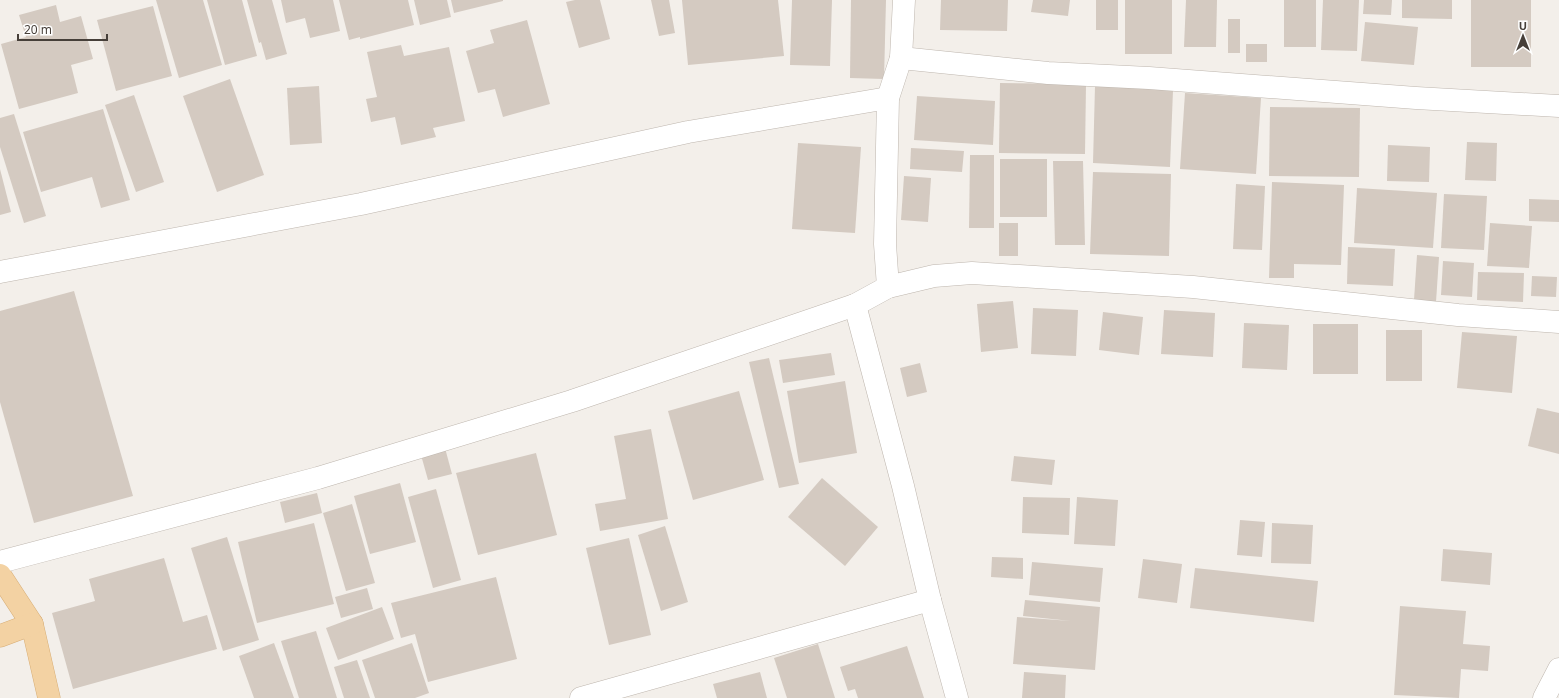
<svg xmlns="http://www.w3.org/2000/svg" width="1559" height="698" viewBox="0 0 1559 698" font-family="'Noto Sans',sans-serif">
	<style>
		.building { fill: #d4cac1 }
		.lines { fill: none; stroke-linecap: round; stroke-linejoin: round }
		.minor-casing { stroke: #beb6ae; stroke-width: 23 }
		.major-casing { stroke: #d7ad75; stroke-width: 23 }
		.minor { stroke: #fff; stroke-width: 22 }
		.major { stroke: #f3d2a3; stroke-width: 22 }
	</style>
	<rect width="100%" height="100%" fill="#f3efea"/>
	<!-- building -->
	<g class="building">
		<path d="M156 0H203L222 65 179 78Z"/>
		<path d="M207 0H242L257 56 225 65Z"/>
		<path d="M247 0H272L287 54 266 60 261 42 259 43Z"/>
		<path d="M281 0H333L340 31 310 38 305 18 286 23Z"/>
		<path d="M339 0H408L414 25 360 39V37L349 40Z"/>
		<path d="M414 0H447L451 17 420 25Z"/>
		<path d="M451 0H503V1L454 13Z"/>
		<path d="M575 0H600L610 39 579 48 566 2Z"/>
		<path d="M651 0H669L675 33 659 36Z"/>
		<path d="M682 0H778L784 56 688 65Z"/>
		<path d="M792 0H832L830 66 790 65Z"/>
		<path d="M851 0H886L884 79 850 78Z"/>
		<path d="M941 0H1008L1007 31 940 30Z"/>
		<path d="M1033 0H1070L1068 16 1031 12Z"/>
		<rect x="1096" y="0" width="22" height="30"/>
		<rect x="1125" y="0" width="47" height="54"/>
		<path d="M1186 0H1217L1216 47H1184Z"/>
		<rect x="1284" y="0" width="32" height="47"/>
		<path d="M1323 0H1359L1357 51 1321 50Z"/>
		<path d="M1364 0H1392L1391 15 1363 14Z"/>
		<path d="M1402 0H1452V19L1402 18Z"/>
		<rect x="1471" y="0" width="60" height="67"/>
		<path d="M56 5 60 22 81 16 93 59 71 65 78 93 19 109 1 44 26 37 19 15Z"/>
		<path d="M153 6 172 76 116 91 97 20Z"/>
		<rect x="1228" y="19" width="12" height="34"/>
		<path d="M527 20 550 104 503 117 495 89 478 93 466 51 494 43 490 30Z"/>
		<path d="M1365 22 1418 27 1414 65 1361 61Z"/>
		<rect x="1246" y="44" width="21" height="18"/>
		<path d="M401 45 404 56 449 47 465 121 433 128 436 137 401 145 395 117 371 122 366 99 377 97 367 52Z"/>
		<path d="M230 79 264 175 217 192 183 96Z"/>
		<path d="M1000 83 1086 84 1085 154 999 153Z"/>
		<path d="M319 86 322 143 290 145 287 88Z"/>
		<path d="M1095 86 1173 90 1170 167 1093 163Z"/>
		<path d="M1185 93 1261 98 1256 174 1180 169Z"/>
		<path d="M134 95 164 182 136 192 105 105Z"/>
		<path d="M917 96 995 101 993 145 914 140Z"/>
		<path d="M1270 107 1360 108 1359 177 1269 176Z"/>
		<path d="M103 109 130 200 101 208 92 177 41 192 23 132Z"/>
		<path d="M14 114 46 216 24 223 0 147V118Z"/>
		<path d="M1467 142 1497 143 1496 181 1465 180Z"/>
		<path d="M798 143 861 147 855 233 792 229Z"/>
		<path d="M1388 145 1430 147 1429 182 1387 181Z"/>
		<path d="M911 148 964 151 962 172 910 169Z"/>
		<path d="M970 155H994V228H969Z"/>
		<rect x="1000" y="159" width="47" height="58"/>
		<path d="M1053 161H1083L1085 245H1055Z"/>
		<path d="M0 169 11 212 0 215Z"/>
		<path d="M1093 172 1171 174 1169 256 1090 254Z"/>
		<path d="M904 176 931 178 928 222 901 220Z"/>
		<path d="M1272 182 1344 185 1341 265 1294 264V278H1269Z"/>
		<path d="M1236 184 1265 186 1262 250 1233 249Z"/>
		<path d="M1357 188 1437 193 1433 248 1354 243Z"/>
		<path d="M1444 194 1487 196 1484 250 1441 248Z"/>
		<path d="M1529 199 1559 200V222L1529 221Z"/>
		<rect x="999" y="223" width="19" height="33"/>
		<path d="M1490 223 1532 226 1529 268 1487 266Z"/>
		<path d="M1348 247 1395 249 1393 286 1347 284Z"/>
		<path d="M1417 255 1439 257 1436 302 1414 300Z"/>
		<path d="M1443 261 1474 263 1472 297 1441 295Z"/>
		<path d="M1478 272 1524 273 1523 302 1477 300Z"/>
		<path d="M1532 276 1557 277 1556 297 1531 296Z"/>
		<path d="M74 291 133 496 34 523 0 402V311Z"/>
		<path d="M1013 301 1018 348 981 352 977 304Z"/>
		<path d="M1033 308 1078 310 1076 356 1031 354Z"/>
		<path d="M1164 310 1215 313 1213 357 1161 354Z"/>
		<path d="M1103 312 1143 317 1139 355 1099 350Z"/>
		<path d="M1244 323 1289 325 1287 370 1242 368Z"/>
		<rect x="1313" y="324" width="45" height="50"/>
		<rect x="1386" y="330" width="36" height="51"/>
		<path d="M1462 332 1517 336 1512 393 1457 388Z"/>
		<path d="M831 353 835 375 783 383 779 360Z"/>
		<path d="M769 358 799 484 779 488 749 362Z"/>
		<path d="M920 363 927 392 907 397 900 368Z"/>
		<path d="M845 381 857 453 799 463 787 391Z"/>
		<path d="M739 391 764 480 693 500 668 411Z"/>
		<path d="M1537 408 1559 413V454L1528 446Z"/>
		<path d="M651 429 668 519 600 531 595 504 626 499 614 436Z"/>
		<path d="M445 448 452 474 428 480 421 455Z"/>
		<path d="M536 453 557 535 478 555 456 473Z"/>
		<path d="M1014 456 1055 460 1052 485 1011 481Z"/>
		<path d="M822 478 878 527 845 566 788 517Z"/>
		<path d="M400 483 416 542 370 554 354 496Z"/>
		<path d="M436 489 461 580 433 588 408 497Z"/>
		<path d="M317 493 322 513 285 523 280 502Z"/>
		<path d="M1023 497 1070 498 1069 535 1022 533Z"/>
		<path d="M1077 497 1118 500 1115 546 1074 544Z"/>
		<path d="M352 504 375 583 346 591 323 513Z"/>
		<path d="M1240 520 1265 522 1262 557 1237 555Z"/>
		<path d="M314 523 334 604 257 623 238 542Z"/>
		<path d="M1272 523 1313 525 1311 564 1271 563Z"/>
		<path d="M665 526 688 602 661 611 638 535Z"/>
		<path d="M227 537 259 640 223 651 191 548Z"/>
		<path d="M629 538 651 635 609 645 586 548Z"/>
		<path d="M1443 549 1492 553 1490 585 1441 581Z"/>
		<path d="M992 557 1023 558V579L991 577Z"/>
		<path d="M164 558 183 622 207 615 217 649 73 689 52 613 95 601 89 579Z"/>
		<path d="M1143 559 1182 564 1177 603 1138 598Z"/>
		<path d="M1032 562 1103 568 1100 602 1029 595Z"/>
		<path d="M1195 568 1318 581 1314 622 1190 608Z"/>
		<path d="M496 577 517 659 428 682 415 634 401 638 391 603Z"/>
		<path d="M367 588 373 609 341 618 335 597Z"/>
		<path d="M1025 600 1100 607 1095 670 1013 664 1017 617 1071 621 1023 616Z"/>
		<path d="M1400 606 1466 611 1463 644 1490 646 1488 671 1461 669 1459 698 1394 695Z"/>
		<path d="M382 607 394 639 338 660 326 628Z"/>
		<path d="M316 631 337 698H299L281 641Z"/>
		<path d="M274 643 294 698H254L239 656Z"/>
		<path d="M412 643 429 693 415 698H375L362 660Z"/>
		<path d="M818 644 835 698H787L774 658Z"/>
		<path d="M907 646 924 698H858L855 689 848 691 840 667Z"/>
		<path d="M357 660 370 698H344L334 667Z"/>
		<path d="M760 672 767 698H717L713 684Z"/>
		<path d="M1024 672 1066 675 1065 698H1022Z"/>
	</g>
	<g class="lines">
		<!-- minor casing -->
		<g class="minor-casing">
			<g id="minor">
				<path d="M901 58 1048 73 1149 78 1416 98 1559 106"/>
				<path d="M0 272 361 204 688 132 888 98"/>
				<path d="M888 287 885 244 888 98 901 58 904 0"/>
				<path d="M855 305 903 486 930 600 957 698"/>
				<path d="M0 562 318 478 572 401 855 305 888 287 934 276 972 273 1193 287 1458 315 1559 322"/>
				<path d="M581 698 930 600"/>
				<path d="M1544 698 1559 669"/>
			</g>
		</g>
		<!-- major casing -->
		<g class="major-casing">
			<g id="major">
				<path d="M0 575 32 624 49 698"/>
				<path d="M0 636 32 624"/>
			</g>
		</g>
		<!-- minor -->
		<use href="#minor" class="minor"/>
		<!-- major -->
		<use href="#major" class="major"/>
	</g>
	<!-- north arrow -->
	<g transform="translate(1523 36)" stroke="#ffffff" stroke-width="3" paint-order="stroke">
	<path d="M0-3L7 15L0 10L-7 15Z" fill="#463f39"/>
	<text y="-6" font-size="11" font-weight="bold" text-anchor="middle" fill="#463f39">U</text>
	</g>
	<!-- scale -->
	<path d="M18 34v6h89v-6" fill="none" stroke="#463f39" stroke-width="2"/>
	<text x="24" y="34" font-size="12" fill="#463f39" stroke="#ffffff" stroke-width="3" paint-order="stroke">20 m</text>
</svg>
